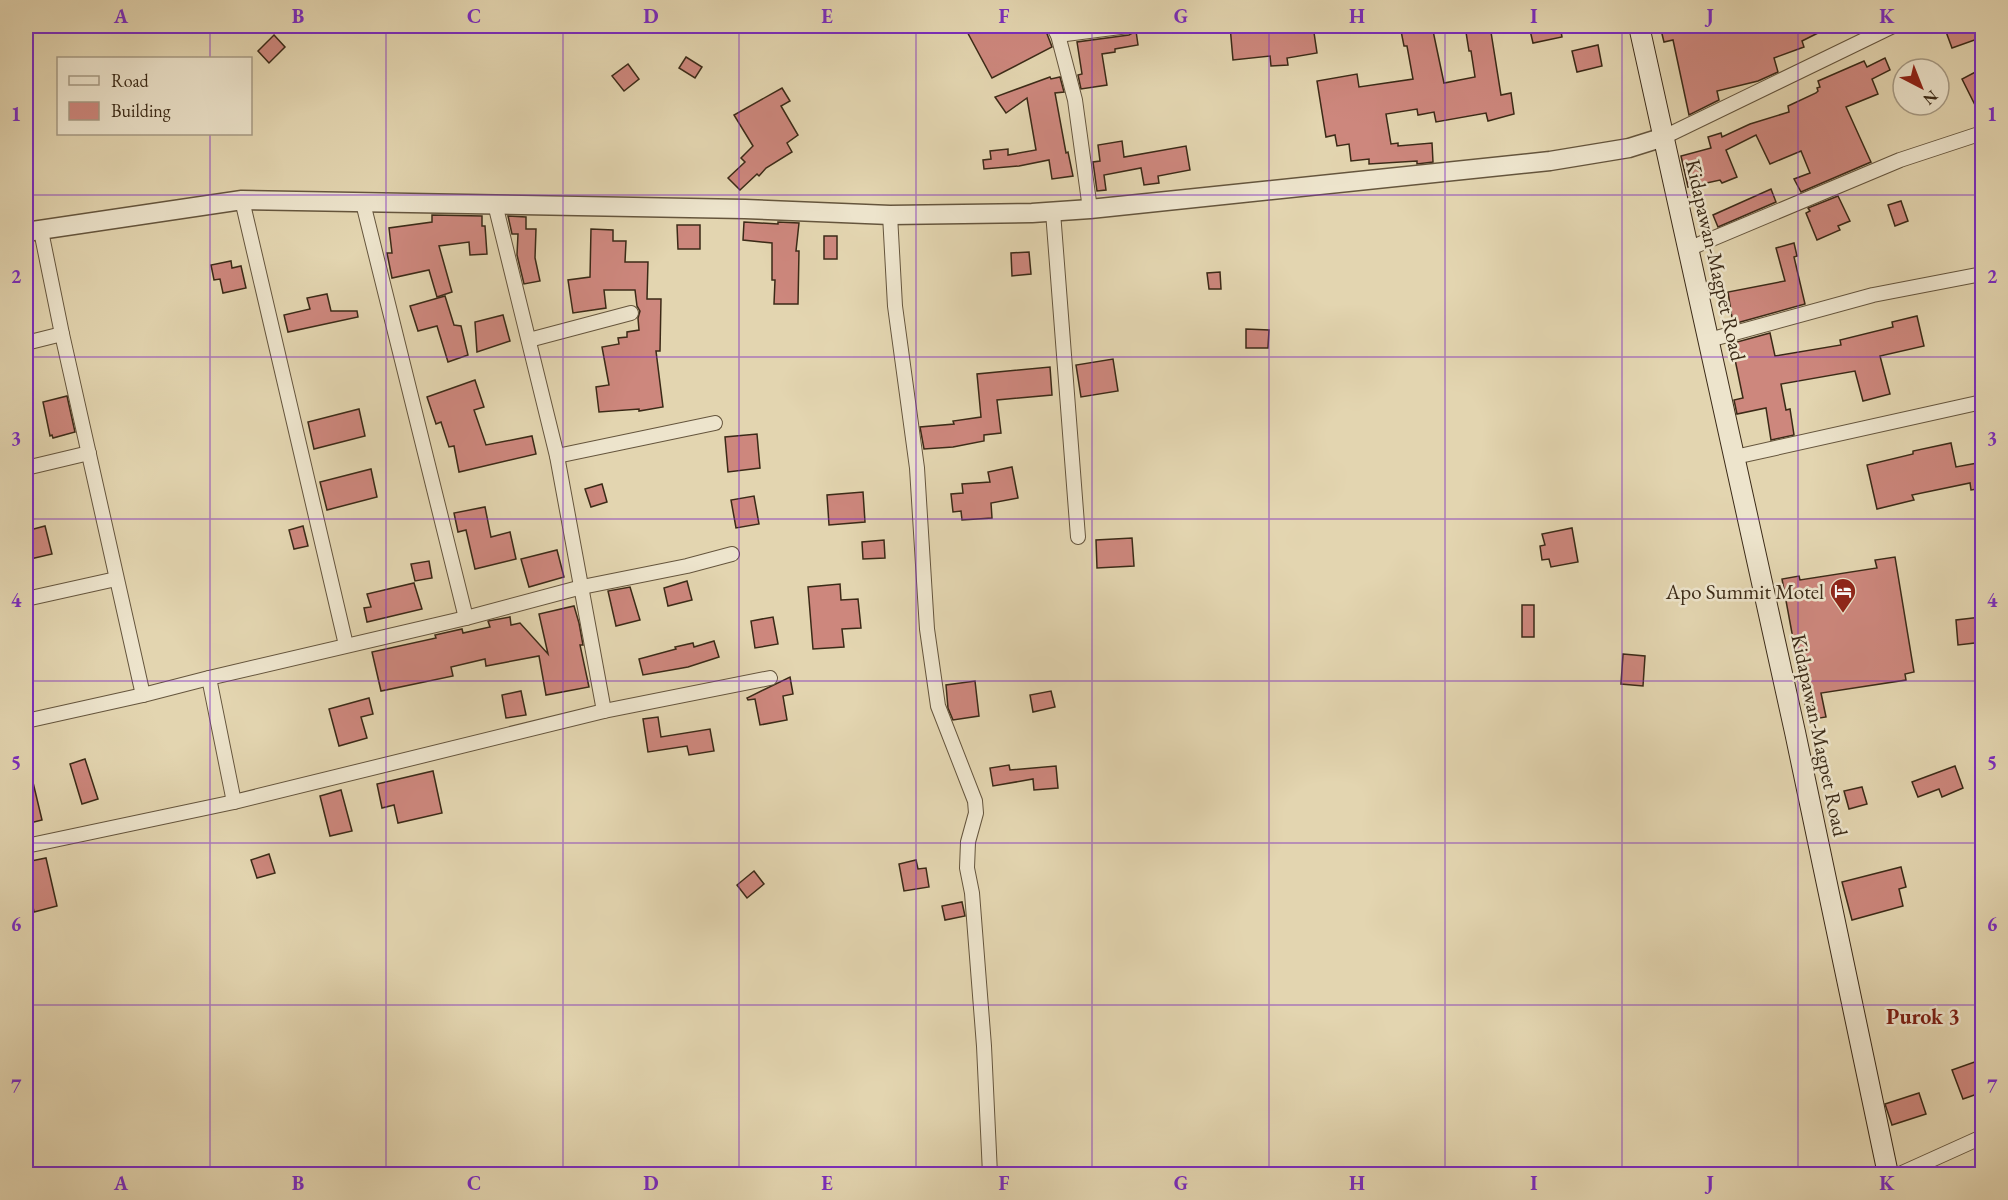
<svg xmlns="http://www.w3.org/2000/svg" width="2008" height="1200" viewBox="0 0 2008 1200" font-family="'EB Garamond',serif">
	<style>
		.building { fill: #cd877d; stroke: #3b2a17; stroke-width: 1.5 }
		.lines { fill: none; stroke-linecap: round; stroke-linejoin: round }
		.minor-casing { stroke: #65553d; stroke-width: 16 }
		.tertiary-casing { stroke: #65553d; stroke-width: 21 }
		.secondary-casing { stroke: #3b2a17; stroke-width: 22 }
		.minor { stroke: #ede4cc; stroke-width: 14 }
		.tertiary { stroke: #ede4cc; stroke-width: 18 }
		.secondary { stroke: #ede4cc; stroke-width: 20 }
		.grid { fill: none; stroke: #7b2cbf; stroke-width: 1.5; stroke-opacity: 0.55 }
		.labels { text-anchor: middle; dominant-baseline: central; stroke-width: 5; stroke-linejoin: round; paint-order: stroke }
		.street-label { font-size: 21px; fill: #3b2a17; stroke: #ede4cc }
		.poi-label { font-size: 21px; fill: #3b2a17; stroke: #ede4cc; text-anchor: end }
		.neighbourhood-label { font-size: 22px; font-weight: bold; fill: #7a1f14; stroke: #ede4cc }
		.neatline { fill: none; stroke: #7b2cbf; stroke-width: 2 }
		.grid-label { font-size: 20px; text-anchor: middle; font-weight: bold; fill: #7b2cbf }
	</style>
	<rect width="100%" height="100%" fill="#e3d5b0"/>
	<filter id="stains"><feTurbulence type="fractalNoise" baseFrequency=".00333" numOctaves="4"/><feColorMatrix values="0 0 0 0 .2 0 0 0 0 .09 0 0 0 0 .02 0 0 0 .5 -.17"/></filter>
	<radialGradient id="worn" r=".72"><stop offset=".6" stop-color="#630" stop-opacity="0"/><stop offset="1" stop-color="#630" stop-opacity=".3"/></radialGradient>
	<!-- building -->
	<g class="building">
		<path d="M964 26H1044L1052 47 992 78Z"/>
		<path d="M1230 26H1313L1317 53 1287 58 1288 65 1271 66 1270 56 1233 60Z"/>
		<path d="M1400 26H1432L1444 83 1475 77 1471 51H1469L1465 26H1490L1501 95 1511 93 1514 114 1488 121 1486 113 1436 122 1434 112 1418 115 1417 109 1386 114 1391 144 1398 143V146L1432 143 1433 162 1417 164V161L1369 164V159L1351 161 1349 144 1337 146 1335 135 1326 137 1317 81 1357 74 1359 87 1413 79 1407 46H1404Z"/>
		<path d="M1529 26H1560L1562 37 1533 43Z"/>
		<path d="M1660 26H1832L1802 41 1804 47 1774 58 1778 72 1758 81 1717 91 1719 100 1689 115 1673 40 1664 42Z"/>
		<path d="M1958 26H1983V37L1952 48 1945 29Z"/>
		<path d="M1136 31 1138 45 1115 49V52L1102 54 1107 85 1081 89 1078 75 1082 74 1077 42 1129 35Z"/>
		<path d="M274 35 285 47 269 63 258 51Z"/>
		<path d="M1598 45 1602 66 1577 72 1572 51Z"/>
		<path d="M686 57 702 67 695 78 679 68Z"/>
		<path d="M1885 58 1890 70 1872 79 1878 94 1846 107 1871 162 1801 192 1794 179 1810 173 1801 151 1770 164 1756 135 1726 150 1737 177 1722 183 1720 180 1688 187 1681 156 1711 148 1708 137 1721 133 1722 137 1750 124 1789 112 1788 106 1816 93 1818 91 1817 88 1820 87 1818 81 1864 61 1867 67Z"/>
		<path d="M628 64 639 79 624 91 612 76Z"/>
		<path d="M1983 68V121L1962 79Z"/>
		<path d="M1050 77 1051 79 1060 77 1064 92 1055 93 1066 153 1068 152 1073 176 1052 179 1049 160 1019 166 984 169 983 160 991 159 990 151 1008 149V155L1036 150 1027 98 1006 113 995 97Z"/>
		<path d="M782 88 790 101 781 106 798 135 787 143 792 152 766 168 759 176 757 174 740 190 728 178 745 162 741 158 753 146 734 115Z"/>
		<path d="M1122 141 1124 157 1186 146 1190 170 1158 176 1159 183 1144 185 1141 168 1104 175 1106 190 1097 191 1093 162 1100 161 1098 145Z"/>
		<path d="M1771 189 1776 202 1718 227 1713 215Z"/>
		<path d="M1838 196 1850 221 1838 226 1840 230 1817 240 1806 213 1810 211 1808 208Z"/>
		<path d="M1901 201 1908 221 1895 226 1888 205Z"/>
		<path d="M432 215 482 216V226H485L487 254 470 255 469 242 439 246 452 292 437 297 429 270 392 278 387 253H392L389 228 432 222Z"/>
		<path d="M508 216 526 217V229H536L535 258 540 281 524 284 517 255 518 234H512Z"/>
		<path d="M744 222 778 224V222L799 223 796 251H799L798 304H774L775 280H772V243L743 240Z"/>
		<path d="M677 225H700V249H678Z"/>
		<path d="M591 229 613 230V241H626L625 262H648L647 299H661L660 351H656L663 407 639 411V409L599 412 596 387 609 385 602 347 619 344 618 338 627 337V332L639 330 638 318 640 311 637 306 635 290H604L606 308 573 313 568 280 590 277Z"/>
		<rect x="824" y="236" width="13" height="23"/>
		<path d="M1794 243 1797 256 1794 257 1805 304 1733 324 1728 292 1785 281 1776 248Z"/>
		<path d="M1029 252 1031 274 1012 276 1011 253Z"/>
		<path d="M231 261 232 268 241 266 246 288 223 293 220 279 214 280 211 265Z"/>
		<path d="M1220 272 1221 289H1209L1207 273Z"/>
		<path d="M327 294 331 311H357L358 317 288 332 284 315 310 309 307 298Z"/>
		<path d="M445 296 454 325 461 326 468 355 448 362 437 326 418 331 410 306Z"/>
		<path d="M503 315 510 341 477 352 475 322Z"/>
		<path d="M1917 316 1924 346 1880 356 1890 394 1863 401 1855 371 1781 384 1786 410 1790 409 1794 435 1771 440 1766 408 1737 414 1734 400 1743 398 1732 345 1737 344V342L1770 333 1775 356 1841 345 1840 340 1893 327 1892 322Z"/>
		<path d="M1246 329 1269 330 1268 348H1246Z"/>
		<path d="M1113 359 1118 391 1081 397 1076 365Z"/>
		<path d="M1050 367 1052 395 997 400 1001 433 984 435V441L953 447 924 449 920 427 954 424 953 421 981 417 977 374Z"/>
		<path d="M475 380 484 407 474 410 486 445 532 436 536 454 459 472 454 446 449 447 441 422 436 424 427 397Z"/>
		<path d="M67 396 75 432 53 438 52 435 50 436 43 402Z"/>
		<path d="M359 409 365 436 314 449 308 422Z"/>
		<path d="M757 434 760 468 728 472 725 437Z"/>
		<path d="M1951 443 1956 467 1983 462V488L1971 490 1970 483 1912 495 1914 500 1877 509 1867 465 1913 454V451Z"/>
		<path d="M1012 467 1018 498 991 503 992 518 962 520 961 511 953 512 951 494 963 493 962 484 990 482 988 472Z"/>
		<path d="M371 469 377 497 327 510 320 482Z"/>
		<path d="M602 484 607 502 591 507 585 489Z"/>
		<path d="M863 492 865 522 829 525 827 495Z"/>
		<path d="M754 496 759 524 736 528 731 500Z"/>
		<path d="M485 507 491 537 510 532 516 559 475 569 466 530 458 532 454 513Z"/>
		<path d="M45 526 52 554 26 560V531Z"/>
		<path d="M303 526 308 546 294 549 289 530Z"/>
		<path d="M1572 528 1578 562 1551 567 1549 559 1542 560 1540 546 1545 545 1542 534Z"/>
		<path d="M1132 538 1134 566 1097 568 1096 540Z"/>
		<path d="M884 540 885 558 863 559 862 542Z"/>
		<path d="M557 550 564 577 529 587 521 559Z"/>
		<path d="M1895 557 1914 672 1905 674 1906 680 1821 693 1826 717 1808 720 1782 579 1799 576 1800 580 1877 568 1875 560Z"/>
		<path d="M429 561 432 578 415 581 411 564Z"/>
		<path d="M687 581 692 600 668 606 664 588Z"/>
		<path d="M414 583 422 609 367 622 364 608 371 607 367 594Z"/>
		<path d="M840 584 841 600 858 599 861 628 842 629 844 647 813 649 808 587Z"/>
		<path d="M630 587 640 620 616 626 608 591Z"/>
		<rect x="1522" y="605" width="12" height="32"/>
		<path d="M574 606 579 623 583 645H580L589 687 546 695 539 656 486 666 485 659 451 667 453 676 381 691 372 652 436 638 435 635 462 629 463 633 490 627 488 621 510 617 511 625 520 623 548 654 539 614Z"/>
		<path d="M773 617 778 644 755 648 751 621Z"/>
		<path d="M1981 617 1983 642 1958 645 1956 620Z"/>
		<path d="M714 641 719 657 688 667 643 675 639 659 676 649 675 647 693 643 694 647Z"/>
		<path d="M1623 654 1645 656 1643 686 1621 684Z"/>
		<path d="M790 677 793 694 783 696 787 720 760 725 755 699 748 700 747 698Z"/>
		<path d="M975 681 979 716 953 720 948 708 946 685Z"/>
		<path d="M521 691 526 715 506 718 502 695Z"/>
		<path d="M1051 691 1055 707 1033 712 1030 695Z"/>
		<path d="M369 698 373 714 361 717 367 738 339 746 329 709Z"/>
		<path d="M658 717 661 737 710 729 714 751 689 755 687 746 648 752 643 719Z"/>
		<path d="M85 759 98 799 82 804 70 764Z"/>
		<path d="M1009 765 1010 770 1056 766 1058 788 1034 790 1033 779 993 786 990 768Z"/>
		<path d="M1955 766 1963 788 1942 797 1939 789 1918 797 1912 782Z"/>
		<path d="M433 771 442 813 398 823 394 805 382 808 377 784Z"/>
		<path d="M31 774 42 820 26 824V775Z"/>
		<path d="M1862 787 1867 804 1849 809 1844 791Z"/>
		<path d="M341 790 352 831 330 836 320 796Z"/>
		<path d="M269 854 275 873 257 878 251 860Z"/>
		<path d="M46 858 57 906 34 912 26 873V862Z"/>
		<path d="M916 860 918 869 926 868 929 887 904 891 899 864Z"/>
		<path d="M1901 867 1906 887 1899 889 1903 906 1852 920 1842 882Z"/>
		<path d="M754 871 764 884 747 898 737 885Z"/>
		<path d="M962 902 965 916 945 920 942 906Z"/>
		<path d="M1983 1059V1092L1963 1099 1952 1070Z"/>
		<path d="M1919 1093 1926 1114 1892 1125 1885 1104Z"/>
	</g>
	<g class="lines">
		<!-- minor casing -->
		<g class="minor-casing">
			<g id="minor">
				<path d="M1053 26 1058 35 1075 100 1090 209"/>
				<path d="M1058 35 1128 26"/>
				<path d="M1664 137 1893 26"/>
				<path d="M242 200 346 645"/>
				<path d="M363 203 466 618"/>
				<path d="M495 204 557 456 604 711"/>
				<path d="M1053 212 1078 537"/>
				<path d="M890 215 895 306 917 468 927 629 938 706 975 801 976 813 968 842 967 868 972 893 984 1046 990 1174"/>
				<path d="M41 231 62 334 143 695"/>
				<path d="M1688 249 1900 160 1982 133"/>
				<path d="M529 340 631 313"/>
				<path d="M1709 340 1873 295 1982 274"/>
				<path d="M26 343 62 334"/>
				<path d="M557 456 715 423"/>
				<path d="M1735 457 1982 402"/>
				<path d="M26 468 89 453"/>
				<path d="M26 599 116 579"/>
				<path d="M209 678 234 802"/>
				<path d="M26 721 143 695 209 678 466 618 582 587 687 566 732 554"/>
				<path d="M26 846 234 802 604 711 770 678"/>
				<path d="M1900 1174 1982 1137"/>
			</g>
		</g>
		<!-- tertiary casing -->
		<g class="tertiary-casing">
			<path id="tertiary" d="M26 232 242 200 745 209 890 215 1032 213 1090 209 1550 161 1629 148 1664 137"/>
		</g>
		<!-- secondary casing -->
		<g class="secondary-casing">
			<path id="secondary" d="M1639 26 1795 732 1888 1174"/>
		</g>
		<!-- minor -->
		<use href="#minor" class="minor"/>
		<!-- tertiary -->
		<use href="#tertiary" class="tertiary"/>
		<!-- secondary -->
		<use href="#secondary" class="secondary"/>
	</g>
	<!-- grid -->
	<path class="grid" d="M210 26V58M386 26V1174M563 26V1174M739 26V1174M916 26V1174M1092 26V1174M1269 26V1174M1445 26V1174M1622 26V1174M1798 26V1174M210 134V1174M26 195H1982M26 357H1982M26 519H1982M26 681H1982M26 843H1982M26 1005H1982"/>
	<!-- icons -->
	<defs>
		<g id="hotel-pin" transform="scale(1.35)"><path d="M0 17L-7.5 6A9.5 9.5 0 1 1 7.5 6Z" fill="#8f2418" stroke="#ede4cc"/><path d="M-6-4.5h1.5V1H6V5H4.5V3h-9V5H-6ZM-4 0a1.8 1.8 0 1 1 3.6 0ZM.5 0V-2.5h3Q6-2.5 6 0Z" fill="#fff"/></g>
	</defs>
	<g fill-rule="evenodd">
		<use href="#hotel-pin" x="1843" y="591"/>
	</g>
	<g class="labels">
		<!-- street labels -->
		<g class="street-label">
			<text transform="translate(1716 260) rotate(77)">Kidapawan-Magpet Road</text>
			<text transform="translate(1820 735) rotate(78)">Kidapawan-Magpet Road</text>
		</g>
		<!-- poi labels -->
		<g class="poi-label">
			<text x="1824" y="591">Apo Summit Motel</text>
		</g>
		<!-- neighbourhood labels -->
		<g class="neighbourhood-label">
			<text x="1923" y="1016">Purok 3</text>
		</g>
	</g>
	<!-- margin -->
	<rect width="2008" height="1200" fill="none" stroke="#e3d5b0" stroke-width="66"/>
	<!-- legend -->
	<rect x="57" y="57" width="195" height="78" fill="#ede4cc" stroke="#a69a84" stroke-width="1.5"/>
	<rect x="69" y="76" width="30" height="9" fill="#ede4cc" stroke="#a69a84" stroke-width="1.5"/>
	<text x="111" y="87" font-size="18" fill="#3b2a17">Road</text>
	<rect x="69" y="102" width="30" height="18" fill="#cd877d" stroke="#a69a84" stroke-width="1.5"/>
	<text x="111" y="117" font-size="18" fill="#3b2a17">Building</text>
	<!-- north arrow -->
	<g transform="translate(1921 87) rotate(138)"><circle r="28" fill="#ede4cc" stroke="#a69a84" stroke-width="1.5"/>
	<path d="M0-4.5L10 22L0 15L-10 22Z" fill="#8f2418"/>
	<text y="-9" font-size="16" font-weight="bold" text-anchor="middle" fill="#3b2a17">N</text>
	</g>
	<rect x="33" y="33" width="1942" height="1134" class="neatline"/>
	<g class="grid-label">
		<text x="121" y="23">A</text>
		<text x="298" y="23">B</text>
		<text x="474" y="23">C</text>
		<text x="651" y="23">D</text>
		<text x="827" y="23">E</text>
		<text x="1004" y="23">F</text>
		<text x="1181" y="23">G</text>
		<text x="1357" y="23">H</text>
		<text x="1534" y="23">I</text>
		<text x="1710" y="23">J</text>
		<text x="1887" y="23">K</text>
		<text x="16" y="121">1</text>
		<text x="1992" y="121">1</text>
		<text x="16" y="283">2</text>
		<text x="1992" y="283">2</text>
		<text x="16" y="445">3</text>
		<text x="1992" y="445">3</text>
		<text x="16" y="607">4</text>
		<text x="1992" y="607">4</text>
		<text x="16" y="769">5</text>
		<text x="1992" y="769">5</text>
		<text x="16" y="931">6</text>
		<text x="1992" y="931">6</text>
		<text x="16" y="1093">7</text>
		<text x="1992" y="1093">7</text>
		<text x="121" y="1190">A</text>
		<text x="298" y="1190">B</text>
		<text x="474" y="1190">C</text>
		<text x="651" y="1190">D</text>
		<text x="827" y="1190">E</text>
		<text x="1004" y="1190">F</text>
		<text x="1181" y="1190">G</text>
		<text x="1357" y="1190">H</text>
		<text x="1534" y="1190">I</text>
		<text x="1710" y="1190">J</text>
		<text x="1887" y="1190">K</text>
	</g>
	<rect width="100%" height="100%" filter="url(#stains)"/>
	<rect width="100%" height="100%" fill="url(#worn)"/>
</svg>
